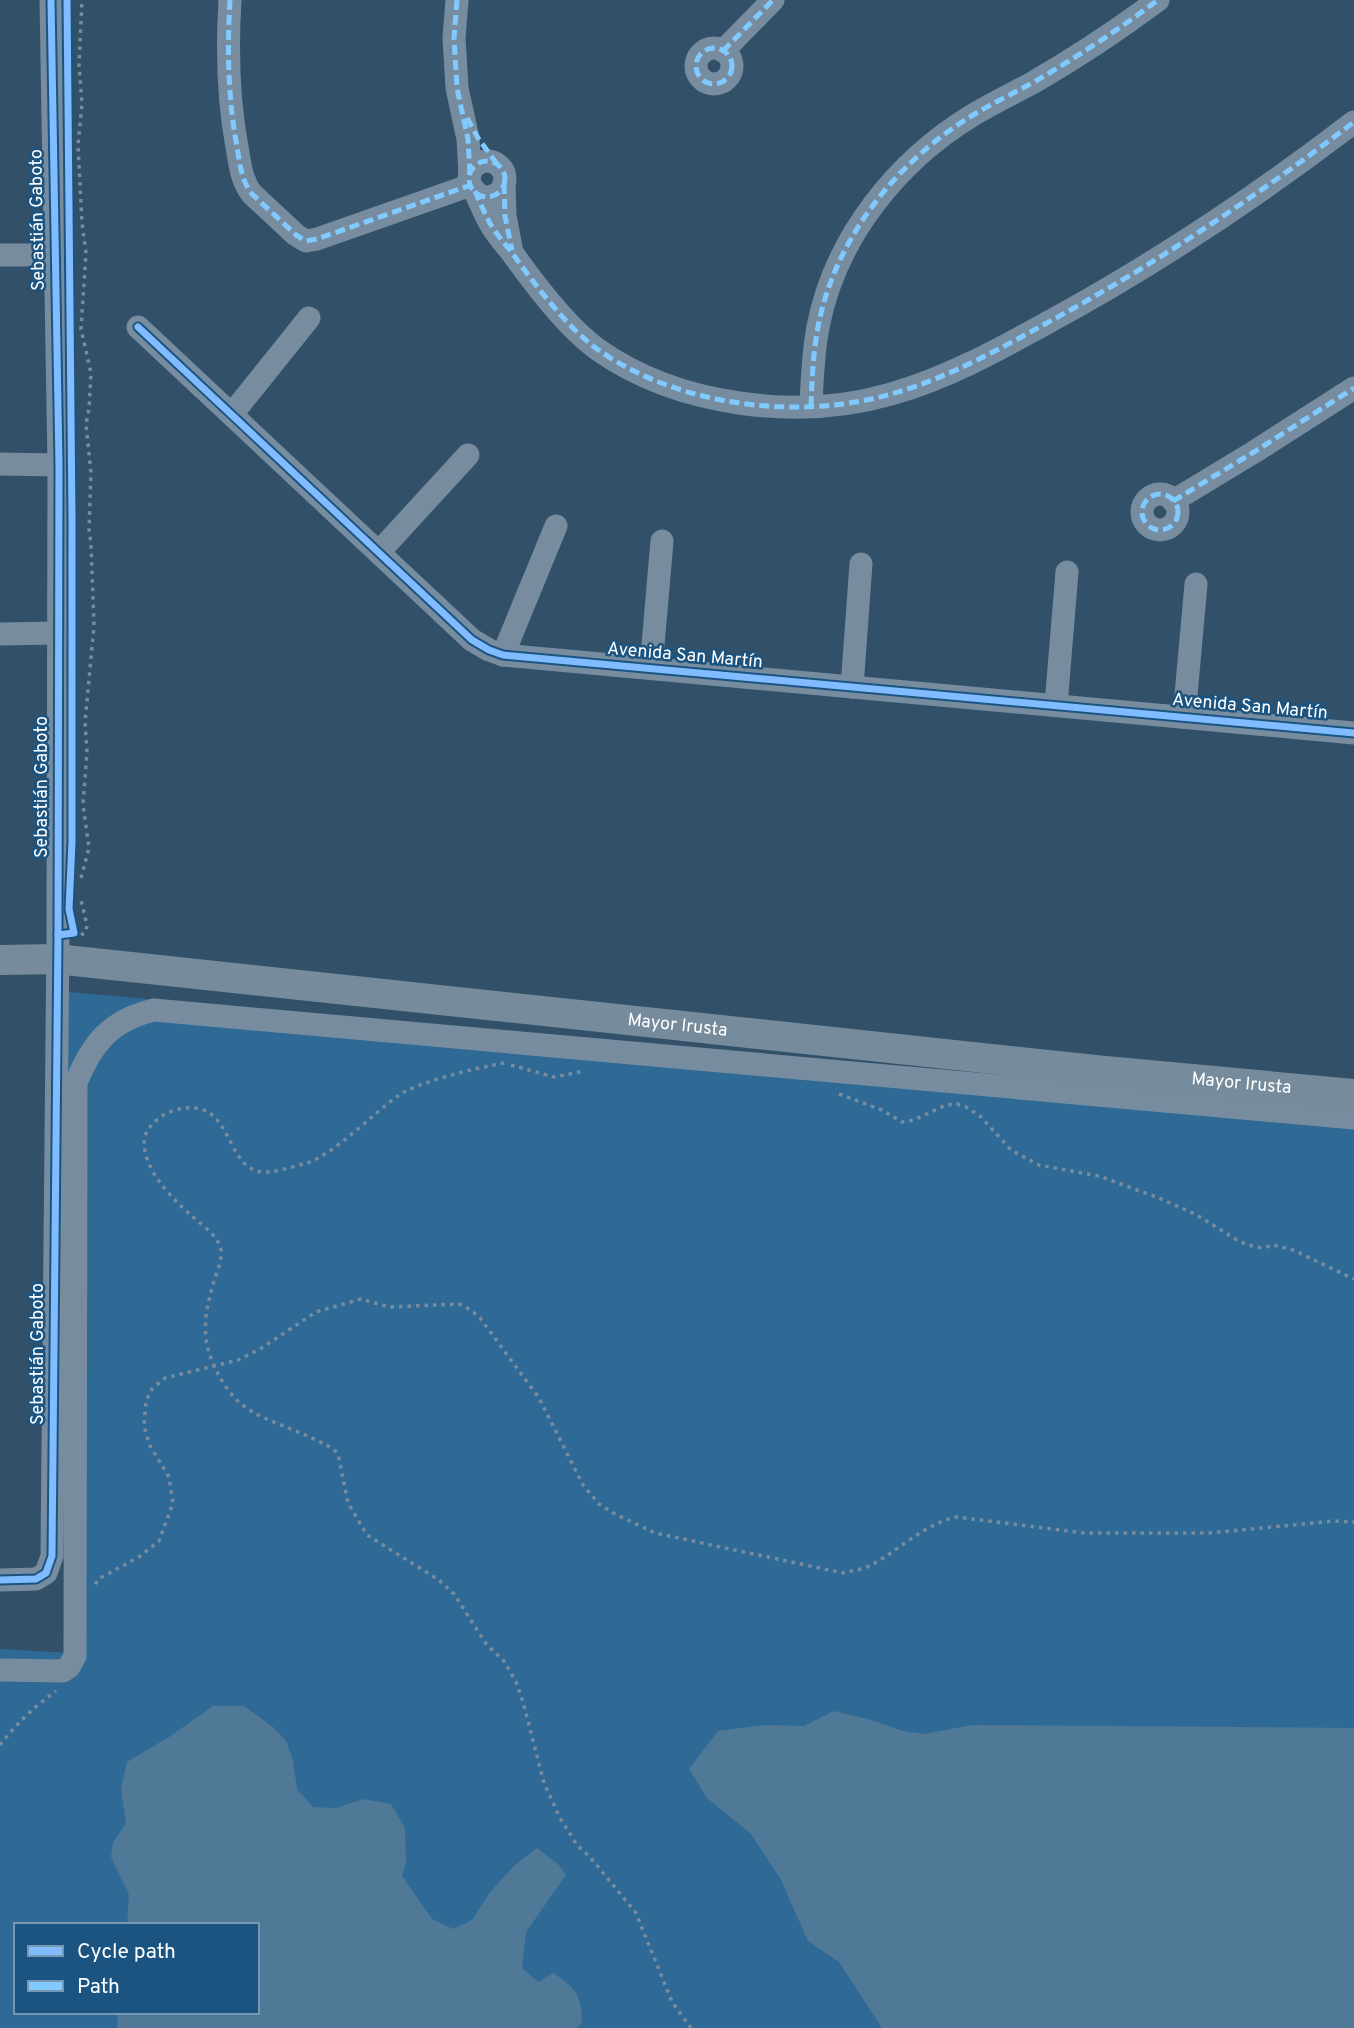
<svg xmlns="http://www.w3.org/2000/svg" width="1354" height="2028" viewBox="0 0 1354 2028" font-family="Overpass,sans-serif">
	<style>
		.green { fill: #2f6a97; fill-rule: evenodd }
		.water { fill: #507897 }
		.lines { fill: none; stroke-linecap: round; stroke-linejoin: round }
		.path { stroke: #778d9f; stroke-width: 3.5; stroke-dasharray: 3.5 5; stroke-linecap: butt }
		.minor { stroke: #778d9f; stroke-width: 23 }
		.major { stroke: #768c9d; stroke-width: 30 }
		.quiet { stroke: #80caff; stroke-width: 5; stroke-dasharray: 10 5; stroke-linecap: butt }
		.cycleway-casing { stroke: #1b5480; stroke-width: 11 }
		.cycleway { stroke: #80bcff; stroke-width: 7 }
		.labels { text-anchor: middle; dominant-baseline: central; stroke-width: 5; stroke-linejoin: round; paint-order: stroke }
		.street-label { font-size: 18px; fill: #fff; stroke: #1b5480 }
	</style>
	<rect width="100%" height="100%" fill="#325169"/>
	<!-- green -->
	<path class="green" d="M58 991 1354 1107V2028H0V1649L69 1653ZM16 1925H257V2012H16Z"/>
	<!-- water -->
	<g class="water">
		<path d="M213 1706H244L273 1727 286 1741 293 1760 297 1789 313 1807 336 1808 363 1799 391 1804 405 1828 406 1863 402 1876 432 1919 453 1929 472 1920 490 1892 515 1865 537 1848 559 1865 566 1875 526 1932 522 1968 538 1982 553 1973C575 1987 582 1996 582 2022L577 2028H117L118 2012H257V1925H127L129 1895 111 1857 113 1842 126 1824 121 1789 127 1762 169 1737Z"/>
		<path d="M834 1711 868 1719 903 1731 923 1734 973 1725 1354 1728V2028H882L839 1962 808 1941 781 1880 751 1834 707 1798 689 1769 718 1731 764 1725 804 1726Z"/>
	</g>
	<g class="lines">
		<!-- path -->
		<g class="path">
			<path d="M81 878 89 848 83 805 87 752 85 722 94 626 91 544 89 529 91 473 86 424 89 409 91 373 81 329 86 253 82 223 78 145 82 104 79 65 82 0"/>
			<path d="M81 935 86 932 87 925 81 900"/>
			<path d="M504 1063C480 1067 416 1082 398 1096 372 1114 333 1156 304 1164 290 1167 270 1175 257 1171 223 1161 232 1095 176 1110 163 1113 149 1124 145 1136 139 1165 171 1198 191 1215 200 1224 215 1233 220 1246 224 1256 217 1271 214 1281 201 1324 201 1349 226 1387 246 1418 285 1424 316 1440 324 1444 332 1447 338 1454L348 1503 367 1535 439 1580 454 1594 487 1645 504 1661 516 1682 523 1702 544 1783 560 1818 577 1845 590 1857 636 1913 672 2002 691 2028"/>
			<path d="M511 1065 554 1077 585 1071"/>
			<path d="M839 1094 882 1110 902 1122 914 1120 946 1105 957 1104 966 1107 980 1116 1011 1150 1039 1165 1099 1176 1159 1198 1195 1214 1237 1240 1248 1245 1262 1248 1274 1245 1293 1250 1354 1279"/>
			<path d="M95 1584 102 1577 139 1557 159 1541 173 1503 169 1477 150 1446 144 1426 146 1401 152 1389 165 1378 238 1360 260 1349 316 1312 361 1299 389 1307 459 1304 471 1310 480 1318 539 1398 583 1485 599 1504 615 1514 655 1533 843 1573C850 1571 858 1570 865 1568 896 1554 921 1525 956 1517L1085 1533H1210L1334 1521 1354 1522"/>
			<path d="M0 1745C16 1724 35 1706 56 1691"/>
		</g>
		<!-- minor -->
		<g class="minor">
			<path d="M230 0C227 49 228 99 237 147 240 164 241 180 252 194L296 235 306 241 317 239 471 185"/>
			<path d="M457 0 454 38 457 88 468 139 470 175"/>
			<circle cx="714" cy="66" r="18"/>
			<path d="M723 51 773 0"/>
			<circle cx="487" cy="179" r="18"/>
			<path d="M504 184 505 216 511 247"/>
			<path d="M475 191C480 203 485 214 491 225 497 235 506 245 513 254 535 285 567 327 597 349 677 406 798 421 891 394 945 379 996 351 1045 324 1154 265 1256 197 1354 122"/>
			<path d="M0 255H55"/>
			<path d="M138 327 472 640 489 650 503 655 1354 733"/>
			<path d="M811 406C812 380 813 353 818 327 835 238 897 161 973 115 993 103 1014 93 1034 82 1077 57 1118 30 1158 0"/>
			<path d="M232 414 309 318"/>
			<path d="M0 464 59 465"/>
			<circle cx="1160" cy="512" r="18"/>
			<path d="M1173 501 1254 452 1354 388"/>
			<path d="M379 552 468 455"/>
			<path d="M0 634 58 633"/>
			<path d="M503 655 556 526"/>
			<path d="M651 668 662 541"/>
			<path d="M852 687 861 564"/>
			<path d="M1056 705 1067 572"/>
			<path d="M1184 717 1196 584"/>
			<path d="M0 1580 36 1579 46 1573 52 1556 58 935 59 465 51 0"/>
			<path d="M0 1670 63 1671 69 1667 75 1656 76 1083C92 1043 111 1020 154 1010L1354 1118"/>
		</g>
		<!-- major -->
		<path class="major" id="s1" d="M0 960 56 959 1105 1071 1354 1094"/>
		<!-- quiet -->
		<g class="quiet">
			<path d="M230 0C227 49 228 99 237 147 240 164 241 180 252 194L296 235 306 241 317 239 471 185"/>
			<path d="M457 0 454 38 457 88 468 139 470 175"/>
			<circle cx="714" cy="66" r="18"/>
			<path d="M723 51 773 0"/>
			<path d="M467 118 478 138 497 164"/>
			<circle cx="487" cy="179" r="18"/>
			<path d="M504 184 505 216 512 250"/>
			<path d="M475 191C480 203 485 214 491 225 497 235 506 245 513 254 535 285 567 327 597 349 677 406 798 421 891 394 945 379 996 351 1045 324 1154 265 1256 197 1354 122"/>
			<path d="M811 406C812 380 813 353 818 327 835 238 897 161 973 115 993 103 1014 93 1034 82 1077 57 1118 30 1158 0"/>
			<circle cx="1160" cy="512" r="18"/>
			<path d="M1173 501 1254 452 1354 388"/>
		</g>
		<!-- cycleway casing -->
		<g class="cycleway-casing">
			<g id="cycleway">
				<path d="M138 327 472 640 489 650 503 655 1354 733"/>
				<path d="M58 935 74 933 69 909 72 842V520L67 0"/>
				<path d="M0 1580 36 1579 46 1573 52 1556 58 935 59 465 51 0"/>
			</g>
		</g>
		<!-- cycleway -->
		<use href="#cycleway" class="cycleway"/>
	</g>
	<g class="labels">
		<!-- street labels -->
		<g class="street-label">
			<text transform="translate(38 220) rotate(-91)">Sebastián Gaboto</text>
			<text transform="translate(685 656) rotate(5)">Avenida San Martín</text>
			<text transform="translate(1250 707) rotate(5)">Avenida San Martín</text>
			<text transform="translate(42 787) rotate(-90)">Sebastián Gaboto</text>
			<text stroke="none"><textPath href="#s1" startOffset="681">Mayor Irusta</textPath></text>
			<text stroke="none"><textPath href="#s1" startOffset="1248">Mayor Irusta</textPath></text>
			<text transform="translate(38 1354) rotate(-90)">Sebastián Gaboto</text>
		</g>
	</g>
	<!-- legend -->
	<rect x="14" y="1923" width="245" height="91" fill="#1b5480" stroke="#7698b3" stroke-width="2"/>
	<rect x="28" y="1946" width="35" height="10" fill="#80bcff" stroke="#7698b3" stroke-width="2"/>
	<text x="77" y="1958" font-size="21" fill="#ffffff">Cycle path</text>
	<rect x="28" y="1981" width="35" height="10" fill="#80caff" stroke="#7698b3" stroke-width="2"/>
	<text x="77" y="1993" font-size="21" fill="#ffffff">Path</text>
</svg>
